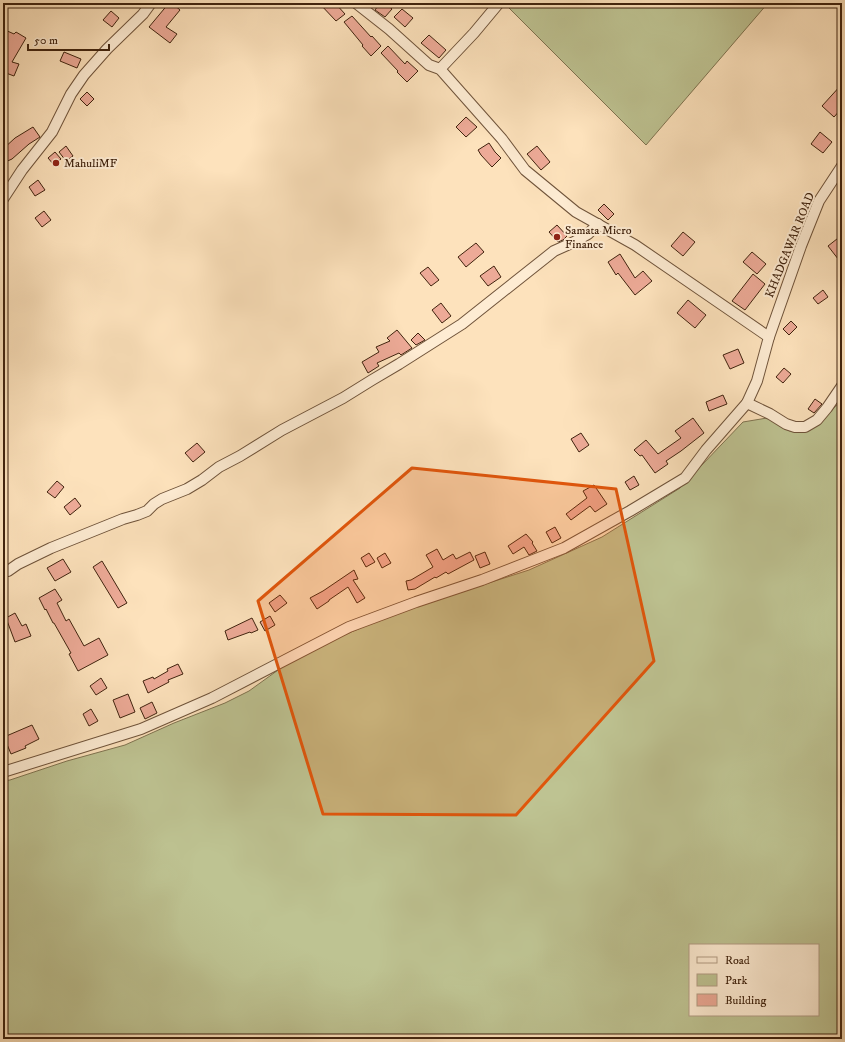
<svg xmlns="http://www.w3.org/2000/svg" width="845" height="1042" viewBox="0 0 845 1042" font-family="'IM FELL DW Pica',serif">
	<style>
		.green { fill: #bec392; stroke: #7f7350; fill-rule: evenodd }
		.building { fill: #edaa97; stroke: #40230e }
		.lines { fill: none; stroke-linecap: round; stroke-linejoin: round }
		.street-casing { stroke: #6f533a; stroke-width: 12 }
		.street { stroke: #feecd3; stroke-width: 10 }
		.marked { fill: #e0560c; fill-opacity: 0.2; stroke: #e0560c; stroke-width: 3; stroke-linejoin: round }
		.poi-dot { fill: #8f2418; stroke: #feecd3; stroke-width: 1.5 }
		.labels { text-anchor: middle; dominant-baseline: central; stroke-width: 4; stroke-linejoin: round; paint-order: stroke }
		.poi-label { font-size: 12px; fill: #40230e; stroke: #feecd3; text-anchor: start }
		.street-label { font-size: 12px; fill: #40230e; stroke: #feecd3 }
	</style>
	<rect width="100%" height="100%" fill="#fde2bc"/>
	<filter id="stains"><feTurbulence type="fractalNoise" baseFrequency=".005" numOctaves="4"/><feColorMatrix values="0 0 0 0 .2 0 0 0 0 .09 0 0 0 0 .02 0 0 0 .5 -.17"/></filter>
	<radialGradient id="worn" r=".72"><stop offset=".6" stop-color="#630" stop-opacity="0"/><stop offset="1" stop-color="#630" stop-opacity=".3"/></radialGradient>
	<!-- green -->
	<g class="green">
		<path d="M508 3H768L646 145 506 5Z"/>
		<path d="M842 400V1039H3V781L10 780 67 761 125 745 174 723 225 703 249 691 285 665 324 644 365 626 411 608 529 570 602 537 680 488 743 422 767 418 790 431 817 424ZM690 945H818V1015H690Z"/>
	</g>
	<!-- building -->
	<g class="building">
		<path d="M169 3H172L180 10 166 27 177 34 170 43 149 27Z"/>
		<path d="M319 3H335L345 14 336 21Z"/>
		<path d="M380 3H385L392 9 385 17 375 10Z"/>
		<path d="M402 9 413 18 405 27 394 17Z"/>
		<path d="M111 11 119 18 112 27 103 20Z"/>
		<path d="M352 16 371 37 372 36 381 46 371 56 362 46 363 45 344 22Z"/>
		<path d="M3 29 14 34 16 32 26 38 12 62 19 64 14 76 6 73 3 77Z"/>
		<path d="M429 35 446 50 439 58 421 43Z"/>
		<path d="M388 46 405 64 407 61 418 71 407 82 397 72 398 71 381 53Z"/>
		<path d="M64 52 81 59 77 68 60 61Z"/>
		<path d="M842 84V108L834 117 822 106Z"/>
		<path d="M87 92 94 99 87 106 80 99Z"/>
		<path d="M466 117 477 127 466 137 456 127Z"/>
		<path d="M33 127 40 137 29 144 12 159 3 163V149L15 138Z"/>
		<path d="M820 132 832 142 823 153 811 144Z"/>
		<path d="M489 143 495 152 501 158 492 167 481 155 478 150Z"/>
		<path d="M66 146 73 156 66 161 59 152Z"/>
		<path d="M537 146 550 162 541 170 527 154Z"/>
		<path d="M55 152 61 159 54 165 48 158Z"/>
		<path d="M38 180 45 190 35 196 29 187Z"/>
		<path d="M604 204 614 214 608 220 598 210Z"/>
		<path d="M44 211 51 220 42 227 35 218Z"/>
		<path d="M557 225 567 236 563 240 558 242 549 232Z"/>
		<path d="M683 232 695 242 683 256 671 246Z"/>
		<path d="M842 235V264L828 246Z"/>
		<path d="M476 243 484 252 466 267 458 257Z"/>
		<path d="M752 252 766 264 757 274 743 262Z"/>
		<path d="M620 254 635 278 643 271 652 281 635 295 618 273 616 275 608 262Z"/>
		<path d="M494 266 501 277 488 286 480 276Z"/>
		<path d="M428 267 439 280 431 286 420 273Z"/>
		<path d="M753 274 765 284 745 310 732 301Z"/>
		<path d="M823 290 828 297 818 304 813 298Z"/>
		<path d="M688 300 706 315 695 328 677 313Z"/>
		<path d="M441 303 451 316 442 323 432 310Z"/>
		<path d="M791 321 797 327 789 335 783 329Z"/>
		<path d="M397 330 412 348 401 355 399 353 377 363 379 366 368 373 362 362 379 352 376 347 390 341 387 338Z"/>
		<path d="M418 333 425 340 416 345 411 340Z"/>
		<path d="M738 349 744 363 730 369 723 355Z"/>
		<path d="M784 368 791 374 783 383 776 377Z"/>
		<path d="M723 395 727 404 709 411 706 402Z"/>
		<path d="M815 399 822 404 814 413 808 409Z"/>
		<path d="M693 418 704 433 681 451 666 461 668 464 655 473 642 455 640 456 634 450 646 440 658 454 681 438 675 431Z"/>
		<path d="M581 433 589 445 579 452 571 439Z"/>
		<path d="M197 443 205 452 193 462 185 453Z"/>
		<path d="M634 476 639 485 630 490 625 482Z"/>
		<path d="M57 481 64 487 55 498 47 492Z"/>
		<path d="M594 485 607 504 595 512 590 506 571 520 566 514 587 498 583 491Z"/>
		<path d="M75 498 81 506 70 515 64 507Z"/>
		<path d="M555 527 561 538 552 543 546 532Z"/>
		<path d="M526 534 533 542 532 543 537 551 529 555 524 547 513 554 508 546Z"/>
		<path d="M437 549 443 560 453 554 456 559 470 552 474 560 448 574 446 572 436 578 435 577 415 589 408 590 406 581 411 580 433 567 426 555Z"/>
		<path d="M485 552 490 564 480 568 475 556Z"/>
		<path d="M369 553 375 562 366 567 361 558Z"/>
		<path d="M385 553 391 563 382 568 377 558Z"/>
		<path d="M63 559 71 572 55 581 47 568Z"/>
		<path d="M102 561 127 603 118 608 93 567Z"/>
		<path d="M354 570 358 579 353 580 365 598 357 603 348 587 329 600V601L317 609 310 598 323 591Z"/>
		<path d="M55 589 62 600 57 603 66 621 69 619 84 646 99 638 108 655 78 671 69 654 71 653 54 623H53L46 609 45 610 39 598Z"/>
		<path d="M280 595 287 603 275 612 269 603Z"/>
		<path d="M15 613 22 626 26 624 31 636 15 642 6 618Z"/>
		<path d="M270 616 275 625 265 631 260 622Z"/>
		<path d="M252 618 258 630 251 633 250 632 228 640 225 631Z"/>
		<path d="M178 664 183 674 168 680 169 682 148 693 143 681 153 677 154 679 168 671 167 669Z"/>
		<path d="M101 678 107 688 96 695 90 686Z"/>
		<path d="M128 694 135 712 120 718 113 700Z"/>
		<path d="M152 702 157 713 145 719 140 708Z"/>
		<path d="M91 709 98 721 89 726 83 714Z"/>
		<path d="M32 725 39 739 25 746 26 748 11 754 4 737Z"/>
	</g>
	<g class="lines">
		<!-- street casing -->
		<g class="street-casing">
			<g id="street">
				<path d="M356 3 389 29 429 65 440 69 502 139 525 170 576 212 635 245 769 337"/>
				<path d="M440 69 474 33 499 3"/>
				<path d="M3 199 22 170 52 132 71 94 84 75 107 49 143 14 151 3"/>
				<path d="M747 403 770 414 786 424 795 427H805L817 420 827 408 842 386"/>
				<path d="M8 571 18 564 51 548 123 519 137 515 147 511 154 504 162 499 187 489 202 480 219 467 240 456 282 430 343 398 372 380 399 364 462 324 554 251 574 242 588 234 598 224"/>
				<path d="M3 772 141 729 212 698 349 627 416 602 482 580 564 548 630 511 685 478 706 450 747 403 757 381 769 337 801 246 819 201 842 166"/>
			</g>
		</g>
		<!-- street -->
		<use href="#street" class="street"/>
	</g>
	<!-- marked area -->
	<path class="marked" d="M412 468 616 489 654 661 516 815 323 814 258 601Z"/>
	<!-- markers -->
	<g class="poi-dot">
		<circle cx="56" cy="163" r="4"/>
		<circle cx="557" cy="237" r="4"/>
	</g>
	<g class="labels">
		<!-- poi labels -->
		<g class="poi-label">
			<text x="64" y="163">MahuliMF</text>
			<text x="565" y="230">Samata Micro<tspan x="565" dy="14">Finance</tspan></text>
		</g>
		<!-- street labels -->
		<g class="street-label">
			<text transform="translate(790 245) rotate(-68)">KHADGAWAR ROAD</text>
		</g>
	</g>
	<!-- margin -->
	<rect width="845" height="1042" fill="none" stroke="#fde2bc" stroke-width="16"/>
	<rect x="4" y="4" width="837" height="1034" fill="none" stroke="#40230e" stroke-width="2"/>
	<rect x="8" y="8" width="829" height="1026" fill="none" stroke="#40230e"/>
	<!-- legend -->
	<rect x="689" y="944" width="130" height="72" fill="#feecd3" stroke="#b29c84"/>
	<rect x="697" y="957" width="20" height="6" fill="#feecd3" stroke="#b29c84"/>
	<text x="725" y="964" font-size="12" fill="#40230e">Road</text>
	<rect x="697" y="974" width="20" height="12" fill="#bec392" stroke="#b29c84"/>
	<text x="725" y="984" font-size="12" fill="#40230e">Park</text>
	<rect x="697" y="994" width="20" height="12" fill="#edaa97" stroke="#b29c84"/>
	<text x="725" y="1004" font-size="12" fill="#40230e">Building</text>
	<!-- scale -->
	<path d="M28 44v6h81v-6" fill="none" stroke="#40230e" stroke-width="2"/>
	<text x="34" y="44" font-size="12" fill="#40230e" stroke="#feecd3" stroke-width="3" paint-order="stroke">50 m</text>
	<rect width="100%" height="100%" filter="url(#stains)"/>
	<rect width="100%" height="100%" fill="url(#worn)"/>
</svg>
